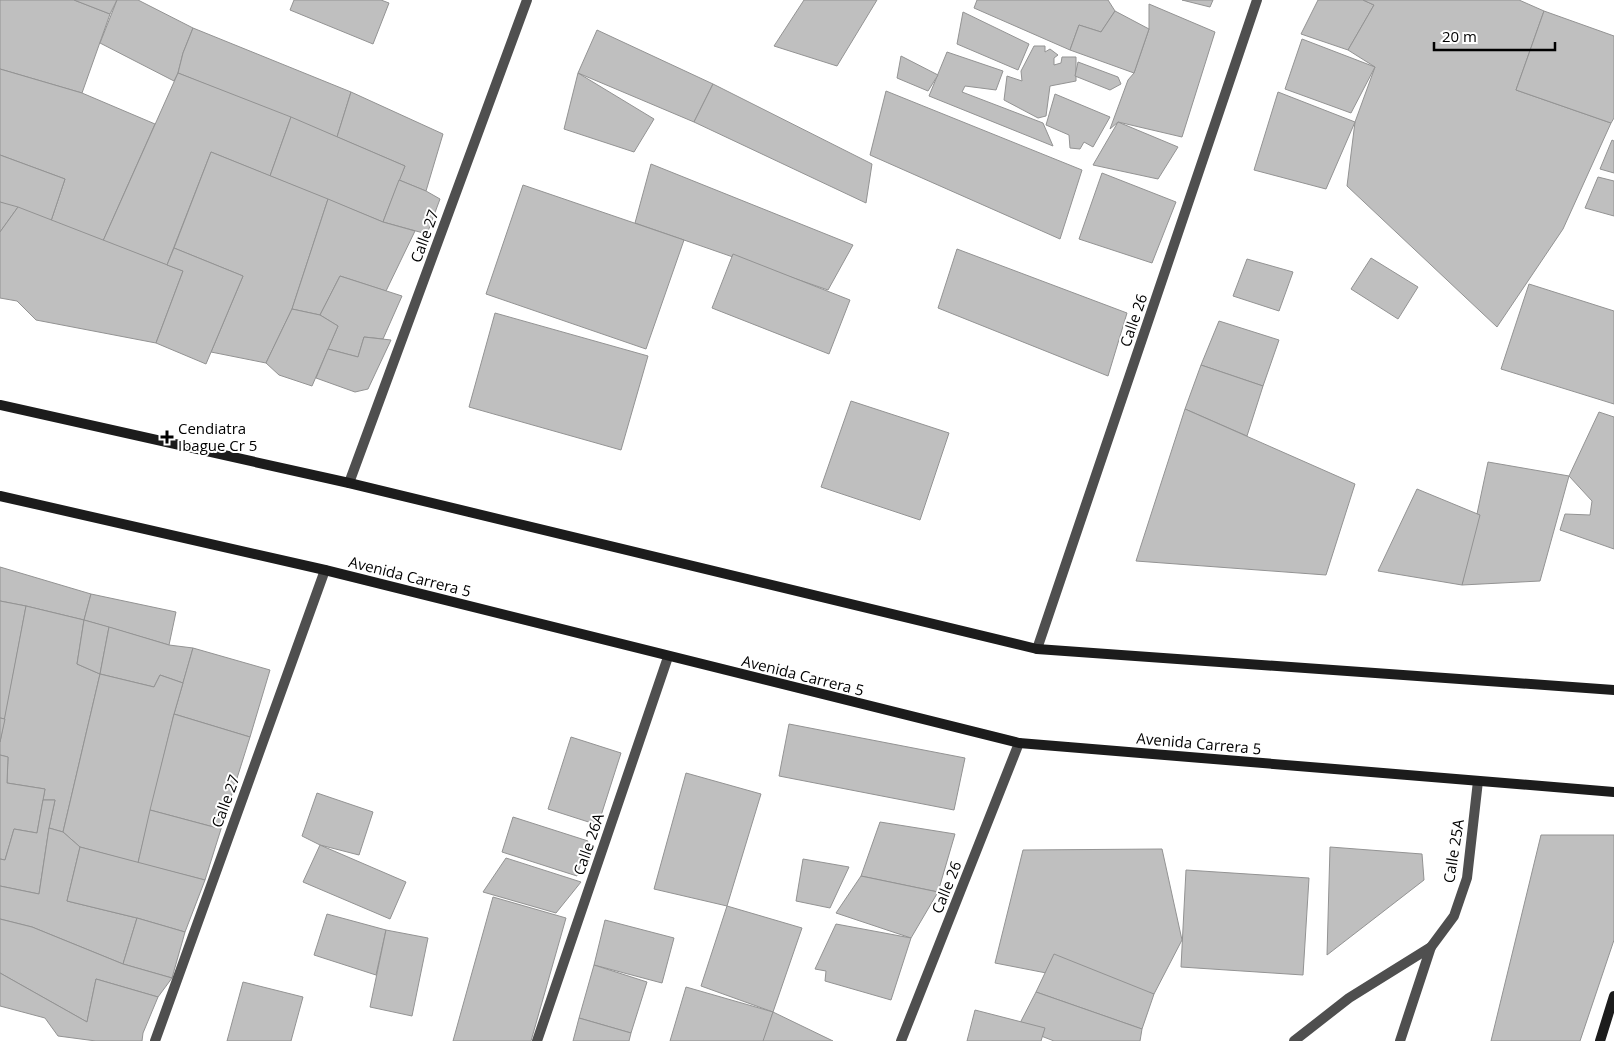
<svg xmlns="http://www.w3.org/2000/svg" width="1614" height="1041" viewBox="0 0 1614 1041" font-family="'Open Sans',sans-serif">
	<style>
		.building { fill: #bfbfbf; stroke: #939393 }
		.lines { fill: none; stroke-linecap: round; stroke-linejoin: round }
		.street { stroke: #4f4f4f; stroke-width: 10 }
		.secondary { stroke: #1c1c1c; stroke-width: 10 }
		.poi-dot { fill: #000; stroke: #fff; stroke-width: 2 }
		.labels { text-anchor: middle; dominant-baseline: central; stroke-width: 4; stroke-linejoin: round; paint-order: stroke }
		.street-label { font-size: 15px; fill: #000; stroke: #fff }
		.poi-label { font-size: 15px; fill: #000; stroke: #fff; text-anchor: start }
	</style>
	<rect width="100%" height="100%" fill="#fff"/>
	<!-- building -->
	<g class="building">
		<path d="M0 0H74L110 14 82 93 0 69Z"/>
		<path d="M74 0H117L110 14Z"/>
		<path d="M117 0H138L193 28 183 53 178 73 174 81 100 43Z"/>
		<path d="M294 0H381L389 3 373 44 290 10Z"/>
		<path d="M804 0H877L837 66 774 46Z"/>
		<path d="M977 0H1108L1115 11 1101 32 1079 25 1070 50 974 8Z"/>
		<path d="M1182 0H1213L1210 7Z"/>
		<path d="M1318 0H1363L1374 5 1348 50 1301 34Z"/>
		<path d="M1363 0H1519L1544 11 1516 90 1611 123 1563 229 1497 327 1347 186 1355 122 1375 67 1348 50 1374 5Z"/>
		<path d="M1149 4 1215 32 1182 137 1118 122 1110 129 1128 80 1134 73 1149 29Z"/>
		<path d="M1115 11 1149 29 1134 73 1070 50 1079 25 1101 32Z"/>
		<path d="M1544 11 1614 36V118L1611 123 1516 90Z"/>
		<path d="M963 12 1029 44 1018 70 957 44Z"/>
		<path d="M193 28 351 92 337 137 178 73 183 53Z"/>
		<path d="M597 30 713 84 694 122 578 73Z"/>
		<path d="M1302 39 1375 67 1351 113 1285 89Z"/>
		<path d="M1034 46H1045V52L1050 49 1058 55 1054 58V65L1061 63 1062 57H1076V81L1050 86 1046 116 1038 118 1004 100 1007 76 1022 81 1021 71Z"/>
		<path d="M947 52 1003 71 996 90 965 86 962 92 1043 123 1053 146 929 96Z"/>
		<path d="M901 56 938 75 928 91 897 78Z"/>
		<path d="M1078 62 1118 77 1121 84 1110 90 1075 76Z"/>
		<path d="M0 69 82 93 155 124 103 241 51 221 65 179 0 155Z"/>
		<path d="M178 73 291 117 270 176 211 152 167 265 103 241Z"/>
		<path d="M578 73 654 119 634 152 564 129Z"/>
		<path d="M713 84 872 164 866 203 694 122Z"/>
		<path d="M886 91 1082 170 1060 239 870 155Z"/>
		<path d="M351 92 443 134 426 191 399 180 405 166 337 137Z"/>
		<path d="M1278 92 1355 122 1326 189 1254 170Z"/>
		<path d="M1055 94 1110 117 1093 147 1084 142 1080 149 1070 148 1069 135 1046 125Z"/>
		<path d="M291 117 405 166 383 222 270 176Z"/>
		<path d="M1118 122 1178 147 1158 179 1093 165Z"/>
		<path d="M1612 140 1614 141V173L1600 169Z"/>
		<path d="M211 152 328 199 292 309 266 363 211 352 243 276 174 248Z"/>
		<path d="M0 155 65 179 51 221 0 202Z"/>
		<path d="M651 164 853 245 828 290 635 223Z"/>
		<path d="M1102 173 1176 202 1152 263 1079 239Z"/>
		<path d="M1598 177 1614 181V216L1585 208Z"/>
		<path d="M399 180 426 191 440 199 427 234 383 222Z"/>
		<path d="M523 185 684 240 646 349 486 294Z"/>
		<path d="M328 199 383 222 415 231 386 291 340 276 320 315 292 309Z"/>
		<path d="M0 202 18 207 0 232Z"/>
		<path d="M18 207 183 271 156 343 36 320 17 301 0 298V232Z"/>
		<path d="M174 248 243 276 206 364 156 343 183 271 167 265Z"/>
		<path d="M957 249 1127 313 1108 376 938 308Z"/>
		<path d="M733 254 850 300 829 354 712 308Z"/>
		<path d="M1371 258 1418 287 1398 319 1351 289Z"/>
		<path d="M1247 259 1293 272 1279 311 1233 296Z"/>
		<path d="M340 276 402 296 383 339 364 337 358 357 328 349 338 326 320 315Z"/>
		<path d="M1529 284 1614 311V404L1501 369Z"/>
		<path d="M292 309 320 315 338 326 312 386 279 375 266 363Z"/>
		<path d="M495 313 648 356 621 450 469 407Z"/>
		<path d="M1219 321 1279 340 1263 386 1201 365Z"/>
		<path d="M364 337 391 340 368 389 355 392 316 378 328 349 358 357Z"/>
		<path d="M1201 365 1263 386 1247 436 1185 409Z"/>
		<path d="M851 401 949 433 920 520 821 487Z"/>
		<path d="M1185 409 1355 484 1326 575 1136 561Z"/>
		<path d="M1599 412 1614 417V549L1560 530 1565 514 1590 515 1592 501 1569 476Z"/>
		<path d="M1488 462 1569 476 1540 581 1462 585Z"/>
		<path d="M1417 489 1480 515 1462 585 1378 571Z"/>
		<path d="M0 567 91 594 84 620 26 606 0 601Z"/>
		<path d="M91 594 176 612 169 645 84 620Z"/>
		<path d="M0 601 26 606 5 719 0 718Z"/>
		<path d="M26 606 84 620 77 664 100 674 63 832 49 828 55 800H43L45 789 7 783 8 757 0 755V742Z"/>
		<path d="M84 620 109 627 100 674 77 664Z"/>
		<path d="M109 627 169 645 193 648 183 683 160 675 154 687 100 674Z"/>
		<path d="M193 648 270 670 250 737 174 714Z"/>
		<path d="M100 674 154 687 160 675 183 683 174 714 138 863 80 847 63 832Z"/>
		<path d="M174 714 250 737 221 829 150 810Z"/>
		<path d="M0 718 5 719 0 742Z"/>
		<path d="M789 724 965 758 954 810 779 776Z"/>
		<path d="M571 737 621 753 598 825 548 809Z"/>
		<path d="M0 755 8 757 7 783 45 789 37 833 14 829 5 860 0 859Z"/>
		<path d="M686 773 761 794 727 906 654 889Z"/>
		<path d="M317 793 373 812 359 855 320 845 302 836Z"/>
		<path d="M43 800H55L49 828 39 894 0 886V859L5 860 14 829 37 833Z"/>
		<path d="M150 810 221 829 205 880 138 863Z"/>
		<path d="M513 817 588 841 577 876 502 852Z"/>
		<path d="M880 822 955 834 938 892 861 876Z"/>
		<path d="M49 828 63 832 80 847 67 901 137 918 123 964 32 927 0 919V886L39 894Z"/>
		<path d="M1541 835H1614V940L1580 1041H1491Z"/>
		<path d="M320 845 406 882 390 919 303 882Z"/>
		<path d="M80 847 205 880 185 932 137 918 67 901Z"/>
		<path d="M1330 847 1422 854 1424 880 1327 955Z"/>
		<path d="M1162 849 1182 940 1154 994 995 963 1023 850Z"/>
		<path d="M506 858 581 882 556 913 483 892Z"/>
		<path d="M803 859 849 867 830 908 796 901Z"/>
		<path d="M1186 870 1309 878 1303 975 1181 967Z"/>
		<path d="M861 876 938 892 911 938 836 913Z"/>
		<path d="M493 897 566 918 531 1041H453Z"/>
		<path d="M727 906 802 928 773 1012 701 986Z"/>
		<path d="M327 914 386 930 376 975 314 955Z"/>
		<path d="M137 918 185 932 172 978 123 964Z"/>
		<path d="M0 919 32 927 123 964 172 978 158 997 96 979 87 1022 0 973Z"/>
		<path d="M605 920 674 938 662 983 594 965Z"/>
		<path d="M836 924 911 938 891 1000 825 981 826 971 815 969Z"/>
		<path d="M386 930 428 938 412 1016 370 1007Z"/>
		<path d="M1054 954 1154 994 1142 1029 1036 992Z"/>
		<path d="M594 965 647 982 631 1033 579 1018Z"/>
		<path d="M0 973 87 1022 96 979 158 997 143 1033 142 1041H96L58 1036 45 1018 0 1006Z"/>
		<path d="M243 982 303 997 291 1041H227Z"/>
		<path d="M686 987 773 1012 764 1041H670Z"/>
		<path d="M1036 992 1142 1029 1140 1041H1054L1018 1027Z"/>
		<path d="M975 1010 1045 1028 1041 1041H967Z"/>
		<path d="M773 1012 833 1041H763Z"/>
		<path d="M579 1018 631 1033 629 1041H573Z"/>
	</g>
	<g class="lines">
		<!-- street -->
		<g class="street">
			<path d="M349 483 527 0"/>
			<path d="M1037 649 1257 0"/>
			<path d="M155 1041 325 570"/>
			<path d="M537 1041 668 657"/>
			<path d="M901 1041 1019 743"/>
			<path d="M1294 1041 1349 998 1431 947"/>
			<path d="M1400 1041 1431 947 1454 916 1467 878 1478 781"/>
		</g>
		<!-- secondary -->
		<g class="secondary">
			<path d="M0 405 349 483 1037 649 1614 690"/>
			<path d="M0 496 325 570 1019 743 1614 792"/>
			<path d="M1600 1041 1614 996"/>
		</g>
	</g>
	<!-- markers -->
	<path class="poi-dot" d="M164.5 429.5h5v5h5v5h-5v5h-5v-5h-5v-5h5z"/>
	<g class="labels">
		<!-- street labels -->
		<g class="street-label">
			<text transform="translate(424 236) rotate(-70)">Calle 27</text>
			<text transform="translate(1133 320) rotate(-71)">Calle 26</text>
			<text transform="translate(410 576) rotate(14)">Avenida Carrera 5</text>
			<text transform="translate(803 675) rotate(14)">Avenida Carrera 5</text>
			<text transform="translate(1199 743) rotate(5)">Avenida Carrera 5</text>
			<text transform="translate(225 801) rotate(-70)">Calle 27</text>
			<text transform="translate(588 844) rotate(-71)">Calle 26A</text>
			<text transform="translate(1453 851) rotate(-81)">Calle 25A</text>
			<text transform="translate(946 887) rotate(-68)">Calle 26</text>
		</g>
		<!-- poi labels -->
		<g class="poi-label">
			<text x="178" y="428">Cendiatra<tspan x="178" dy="17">Ibague Cr 5</tspan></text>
		</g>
	</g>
	<!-- scale -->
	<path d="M1434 42v8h121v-8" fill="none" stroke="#000000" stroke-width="2.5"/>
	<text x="1442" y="42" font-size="15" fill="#000000" stroke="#ffffff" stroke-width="4" paint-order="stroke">20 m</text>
</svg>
